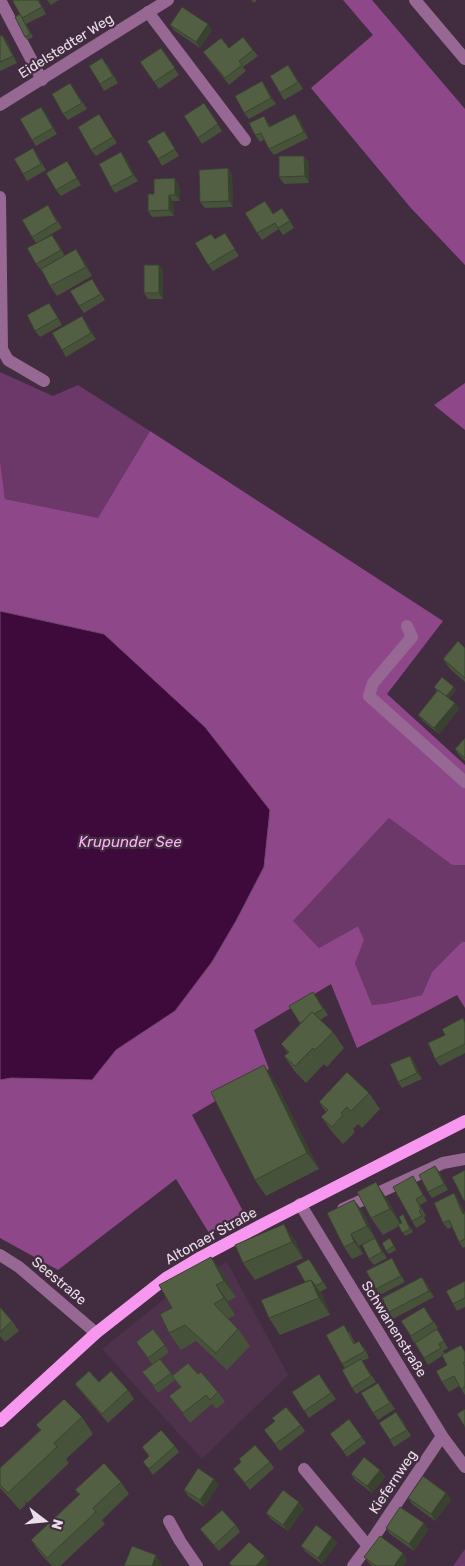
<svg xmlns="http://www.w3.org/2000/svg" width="465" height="1566" viewBox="0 0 465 1566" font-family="Rubik,sans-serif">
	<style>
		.built { fill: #4e324b }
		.green { fill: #6c3769 }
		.forest { fill: #8e488a }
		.water { fill: #3e0a3c; stroke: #724970 }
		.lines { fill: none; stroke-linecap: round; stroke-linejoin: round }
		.minor { stroke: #976893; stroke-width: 12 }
		.major { stroke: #f897f0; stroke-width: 12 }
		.wall { fill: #47523a }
		.shaded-wall { fill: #39422f }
		.building { fill: #525f43; stroke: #39422f }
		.labels { text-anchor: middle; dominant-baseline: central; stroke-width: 4.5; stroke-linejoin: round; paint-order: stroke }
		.street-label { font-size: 14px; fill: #ebdde9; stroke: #422c40 }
		.water-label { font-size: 15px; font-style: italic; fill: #fdb0f6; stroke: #422c40 }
	</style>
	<rect width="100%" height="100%" fill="#422c40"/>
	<!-- built -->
	<path class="built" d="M227 1262 288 1375 202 1459 102 1349 168 1296Z"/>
	<!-- green -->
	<g class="green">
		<path d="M0 372 53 396 78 385 150 431 98 519 5 499 0 460Z"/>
		<path d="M389 818 452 865H465V942L462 943 432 972 422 995 389 1003 372 1005 355 963 363 940 358 926 319 948 292 921Z"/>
		<path d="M465 1549V1566H453Z"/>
	</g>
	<!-- forest -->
	<g class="forest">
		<path d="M343 0H372L465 109V265L410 207 311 88 373 35Z"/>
		<path d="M465 383V430L434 405Z"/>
		<path d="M150 431 443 621 387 694 465 765V865H452L389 818 293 921 319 948 358 926 364 940 355 963 372 1005 389 1003 422 995 432 972 462 942H465V1008L457 995 357 1048 331 984 254 1030 269 1069 192 1115 244 1213 209 1233 176 1179 58 1270 0 1238V1080L11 1078 92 1080 116 1050 175 1011 212 962 236 921 264 867 146 673 104 634 0 611V460L5 499 98 518Z"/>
	</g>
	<!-- water -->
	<path class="water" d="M0 611 104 634 205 727 270 810 264 867 236 921 212 962 175 1011 116 1050 92 1080 11 1078 0 1080Z"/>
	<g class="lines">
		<!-- minor -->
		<g class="minor">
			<path d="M0 0 42 80"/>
			<path d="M415 0 465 59"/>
			<path d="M148 12 245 140"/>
			<path d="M0 105 168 0"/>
			<path d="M0 197 2 349 8 360 44 381"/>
			<path d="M407 626 412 637 373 683 369 696 465 782"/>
			<path d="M300 1204 442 1436 465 1467"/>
			<path d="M343 1209 443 1163 465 1159"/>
			<path d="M0 1255 19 1267 96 1333"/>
			<path d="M304 1469 368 1546"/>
			<path d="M169 1521 180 1541 197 1566"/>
			<path d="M353 1566 368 1546 442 1436"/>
		</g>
		<!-- major -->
		<path class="major" d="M0 1421 96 1333 166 1278 201 1257 267 1222 465 1121"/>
	</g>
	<!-- wall -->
	<g class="wall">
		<path d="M12 0H39L46 14 26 24 33 37 27 40 25 37 20 14Z"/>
		<path d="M47 0H59L51 5Z"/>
		<path d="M251 0H257L254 3Z"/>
		<path d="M170 25 212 30 200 48 175 31Z"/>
		<path d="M2 35 7 41 17 63 0 71V36Z"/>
		<path d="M161 48 179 75 159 89 140 62Z"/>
		<path d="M229 48 253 50 258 56 243 67 246 71 229 85 203 52Z"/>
		<path d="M107 64 118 83 104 91 100 84Z"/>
		<path d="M288 65 303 89 284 100 280 93Z"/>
		<path d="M262 81 276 104 249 119 244 113Z"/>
		<path d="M70 83 87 109 68 120 63 114Z"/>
		<path d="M204 103 222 131 202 144 184 116Z"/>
		<path d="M41 107 57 134 36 146 32 140Z"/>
		<path d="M99 114 117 143 96 156 91 150Z"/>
		<path d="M264 116 270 126 300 120 308 138 274 155 269 149 265 139 260 142 255 135Z"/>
		<path d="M164 131 179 156 162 166 158 159Z"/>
		<path d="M33 148 46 170 27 181 23 174Z"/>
		<path d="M121 152 126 159 138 181 115 193 111 187Z"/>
		<path d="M67 161 81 185 61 196 56 190Z"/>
		<path d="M309 162V183L284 184 279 177Z"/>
		<path d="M228 168 232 175 233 207 205 208 200 202Z"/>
		<path d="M179 185 180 201H173L174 216 152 217 148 211 154 194Z"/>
		<path d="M270 207 273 214 287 215 294 228 283 235 279 229 262 240 257 233Z"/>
		<path d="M52 212 62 228 36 243 32 237Z"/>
		<path d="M215 239 229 240 239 256 213 271 208 265Z"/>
		<path d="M57 241 65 256 83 259 92 276 57 296 50 286 41 270 36 264Z"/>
		<path d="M159 265 163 271V299H148L144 293Z"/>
		<path d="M92 279 105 300 84 313 79 306Z"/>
		<path d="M53 309 62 325 40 337 35 331Z"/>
		<path d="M86 322 96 339 66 357 62 350Z"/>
		<path d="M465 648V682L450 669 443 659Z"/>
		<path d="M434 687H454L456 690 449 699 455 703 459 709 439 734 423 721 418 715 437 691Z"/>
		<path d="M465 738V761L459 755 455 749Z"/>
		<path d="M313 992 328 1015 320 1020 333 1032 344 1048 327 1067 324 1064 306 1083 296 1073 284 1056 288 1053 281 1044 300 1024 289 1006Z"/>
		<path d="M465 1022V1053L440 1066 435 1059 445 1035Z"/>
		<path d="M410 1056 414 1062 422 1079 402 1088 398 1082Z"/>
		<path d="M275 1082 319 1169 266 1196 255 1180Z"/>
		<path d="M369 1093 380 1109 362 1128 358 1124 353 1129 355 1132 343 1144 333 1133 321 1117 326 1112 319 1102Z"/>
		<path d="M435 1166 440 1173 448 1190 432 1198 428 1192Z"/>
		<path d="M417 1183 427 1201 420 1205 426 1216 424 1217 426 1222 416 1228 412 1221Z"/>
		<path d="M454 1193 458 1199 465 1213V1247L463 1248 459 1242 452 1227 448 1229 443 1223Z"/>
		<path d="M387 1199 400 1223 405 1218 413 1232 405 1236 399 1226 383 1235 371 1218Z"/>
		<path d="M354 1200 363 1212 375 1238 387 1258 374 1265 369 1259 363 1244 359 1246 363 1254 352 1259 344 1247Z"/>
		<path d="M295 1240 303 1258 255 1280 243 1263Z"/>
		<path d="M392 1242 396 1250 389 1254 386 1251Z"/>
		<path d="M211 1257 223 1273 236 1297 228 1301 235 1315 228 1319 238 1329 250 1346 227 1370 196 1341 181 1350 169 1333 172 1308Z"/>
		<path d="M313 1265 327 1288 320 1292 323 1296 330 1315 280 1335 269 1318 305 1282Z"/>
		<path d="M396 1265 405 1282 380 1295 376 1289Z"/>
		<path d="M465 1281V1307L457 1311 453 1304Z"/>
		<path d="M427 1284 434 1297 393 1319 389 1312Z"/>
		<path d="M0 1307 12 1321 19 1331 5 1342 0 1336Z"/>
		<path d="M424 1307 438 1328 425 1336 437 1329 448 1348 443 1351 445 1353 465 1351V1395L459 1386 449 1392 442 1382 447 1365 442 1356 428 1365 401 1321Z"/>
		<path d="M153 1329 169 1352 160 1359 173 1376 198 1374 218 1392 225 1402 216 1409 212 1404 190 1423 169 1396 180 1387 175 1380 158 1393 147 1378 152 1364 136 1342Z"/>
		<path d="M349 1331 355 1343 364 1347 369 1358 362 1361 376 1382 356 1394 352 1388 345 1368 342 1364Z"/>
		<path d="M319 1374 336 1399 309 1418 292 1392Z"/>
		<path d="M99 1382 128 1390 134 1399 108 1423 82 1393 75 1384Z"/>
		<path d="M382 1389 395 1409 378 1420 373 1413Z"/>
		<path d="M82 1417 93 1434 66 1459 69 1463 20 1510 0 1488V1468L40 1430 36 1425Z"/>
		<path d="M401 1418 411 1436 394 1447 390 1440Z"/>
		<path d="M349 1419 366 1443 347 1457 330 1434Z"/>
		<path d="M301 1425 305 1431 280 1451 264 1430Z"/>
		<path d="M175 1446 179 1452 153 1475 143 1462 149 1456 142 1447Z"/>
		<path d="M270 1462 274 1468 250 1490 233 1469Z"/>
		<path d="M380 1470 385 1477 372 1493 355 1480 351 1474Z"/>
		<path d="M121 1482 129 1494 102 1520 105 1524 60 1566H52L39 1552 31 1540 79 1495 75 1490Z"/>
		<path d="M219 1485 204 1507 188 1496 184 1490Z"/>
		<path d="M446 1493 451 1500 435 1521 412 1504 408 1498Z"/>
		<path d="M299 1502 304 1509 288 1531 271 1519 266 1513Z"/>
		<path d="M424 1523 428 1530 414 1551 390 1534 386 1528Z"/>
		<path d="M236 1525 240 1532 219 1551 205 1536 200 1529Z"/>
		<path d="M332 1537 337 1543 322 1564 306 1552 301 1546Z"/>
		<path d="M403 1553 407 1560 403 1566H372L369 1563 364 1557Z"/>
	</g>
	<!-- shaded-wall -->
	<g class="shaded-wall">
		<path d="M38 0H39L46 14Z"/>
		<path d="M208 24 212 30 200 48 196 42Z"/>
		<path d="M2 35 7 41 17 63 13 56Z"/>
		<path d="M262 81 266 87 276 104 271 98Z"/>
		<path d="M41 107 46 113 57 134 53 128Z"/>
		<path d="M295 114 300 120 308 138 304 132Z"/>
		<path d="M164 131 169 137 179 156 175 149Z"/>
		<path d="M121 152 126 159 138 181 133 175Z"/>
		<path d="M304 156 309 162V183L305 176Z"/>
		<path d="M228 168 232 175 233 207 229 201Z"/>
		<path d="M175 178 179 185 180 201 175 195Z"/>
		<path d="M169 195 173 201 174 216 169 210Z"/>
		<path d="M52 235 57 241 65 257 61 250Z"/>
		<path d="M76 249 83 259 92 276 86 267Z"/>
		<path d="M159 265 163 271V299L159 293Z"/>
		<path d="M82 316 86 322 96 339 91 333Z"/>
		<path d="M454 687 456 690 448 700 446 697Z"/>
		<path d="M455 703 459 709 439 734 434 728Z"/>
		<path d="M410 1056 414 1062 422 1079 417 1073Z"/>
		<path d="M264 1065 275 1082 319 1169 307 1153Z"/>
		<path d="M435 1166 440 1173 448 1190 444 1184Z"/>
		<path d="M413 1176 417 1183 427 1201 423 1195Z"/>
		<path d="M376 1182 387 1199 401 1225 390 1209Z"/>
		<path d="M454 1193 458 1199 465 1214H463Z"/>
		<path d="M354 1200 363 1212 375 1238 367 1226Z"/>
		<path d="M284 1224 295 1240 303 1258 292 1242Z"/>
		<path d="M351 1234 359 1246 363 1254 354 1242Z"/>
		<path d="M375 1238 379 1244 387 1258 382 1252Z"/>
		<path d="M211 1257 223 1273 236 1297 224 1281Z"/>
		<path d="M392 1258 396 1265 405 1282 401 1276Z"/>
		<path d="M422 1277 427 1284 434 1297 429 1291Z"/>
		<path d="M311 1280 323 1296 330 1315 319 1298Z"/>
		<path d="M216 1285 228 1301 235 1315 224 1298Z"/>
		<path d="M380 1470 385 1477 372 1493 367 1486Z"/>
		<path d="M214 1479 219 1485 204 1507 200 1500Z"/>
		<path d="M446 1493 451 1500 435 1521 431 1514Z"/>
		<path d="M299 1502 304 1509 288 1531 283 1525Z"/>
		<path d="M424 1523 428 1530 414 1551 409 1544Z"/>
		<path d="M332 1537 337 1543 322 1564 318 1558Z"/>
		<path d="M403 1553 407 1560 403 1566H394Z"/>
		<path d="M156 1555 162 1565V1566H152Z"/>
		<path d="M265 1556 269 1563 266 1566H256Z"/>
	</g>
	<!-- building -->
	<g class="building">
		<path d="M12 0H38L42 7 22 18Z"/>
		<path d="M182 7 208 24 196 42 170 25Z"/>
		<path d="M20 14 30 34 25 37 15 17Z"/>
		<path d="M2 35 13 56 0 62V36Z"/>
		<path d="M243 37 253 50 239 61 242 65 225 78 203 52 221 38 229 48Z"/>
		<path d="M161 48 175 68 154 82 140 62Z"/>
		<path d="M102 58 113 76 100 84 89 66Z"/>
		<path d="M288 65 298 82 280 93 270 76Z"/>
		<path d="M262 81 271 98 244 113 235 96Z"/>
		<path d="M70 83 82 103 63 114 52 94Z"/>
		<path d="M204 103 218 124 198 138 184 116Z"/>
		<path d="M41 107 53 128 32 140 20 119Z"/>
		<path d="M99 114 113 137 91 150 78 127Z"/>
		<path d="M295 114 304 132 269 149 261 133 255 135 249 123 264 116 269 127Z"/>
		<path d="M164 131 175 149 158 159 147 141Z"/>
		<path d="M33 148 41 164 23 174 14 159Z"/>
		<path d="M121 152 133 175 111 187 99 164Z"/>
		<path d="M279 156H304L305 176 279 177Z"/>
		<path d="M67 161 77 178 56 190 46 173Z"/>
		<path d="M228 168 229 201 200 202 199 170Z"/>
		<path d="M175 178V195H169V210L148 211V194H154V179Z"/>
		<path d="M265 201 273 214 282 208 290 221 278 228 275 223 257 233 245 213Z"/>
		<path d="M48 205 57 222 32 237 22 220Z"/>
		<path d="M225 233 235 249 208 265 195 243 211 234 215 239Z"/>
		<path d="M52 235 61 250 36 264 27 248Z"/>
		<path d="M76 249 86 267 50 286 41 269Z"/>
		<rect x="144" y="265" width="15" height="28"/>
		<path d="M92 279 101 294 79 306 70 291Z"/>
		<path d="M49 303 58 318 35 331 27 315Z"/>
		<path d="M82 316 91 333 62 350 52 333Z"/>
		<path d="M458 641 465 648V678L443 659Z"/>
		<path d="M442 677 454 687 446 696 438 690V691L434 687Z"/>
		<path d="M438 690 455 703 434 728 418 715Z"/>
		<path d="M465 738V758L455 749Z"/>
		<path d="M313 992 323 1009 314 1014 312 1012 305 1020 300 1023 289 1006Z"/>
		<path d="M312 1012 333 1032 315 1050 313 1048 295 1066 284 1056 289 1052 281 1044Z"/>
		<path d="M463 1018 465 1023V1044L435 1059 428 1043 445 1035 442 1029Z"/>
		<path d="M410 1056 417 1073 398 1082 390 1064Z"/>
		<path d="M264 1065 307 1153 255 1180 211 1092Z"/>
		<path d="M347 1072 369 1093 351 1111 347 1107 341 1113 343 1115 332 1127 321 1117 328 1110 319 1102Z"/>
		<path d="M435 1166 444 1184 428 1192 419 1175Z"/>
		<path d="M465 1170V1200L464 1201 452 1177Z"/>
		<path d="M413 1176 423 1195 416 1199 421 1209 419 1211 422 1216 412 1221 393 1187Z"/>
		<path d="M376 1182 390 1209 371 1218 357 1192Z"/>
		<path d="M454 1193 463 1214 465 1213V1239L459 1242 449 1220 443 1223 434 1203Z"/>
		<path d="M354 1200 367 1226 351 1234 354 1242 344 1247 327 1213Z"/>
		<path d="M403 1214 410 1229 402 1233 398 1224 402 1223 399 1217Z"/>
		<path d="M284 1224 292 1242 243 1263 235 1245Z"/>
		<path d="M375 1238 382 1252 369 1259 362 1245Z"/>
		<path d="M390 1238 394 1246 386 1251 382 1243Z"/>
		<path d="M211 1257 224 1281 216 1285 224 1298 214 1304 238 1329 216 1353 185 1325 169 1333 160 1314 172 1308 159 1285Z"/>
		<path d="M392 1258 401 1276 376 1289 366 1271Z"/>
		<path d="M309 1259 323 1282 316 1286 311 1280 305 1282 296 1266Z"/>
		<path d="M422 1277 429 1291 389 1312 382 1298Z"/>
		<path d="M311 1280 319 1298 269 1318 261 1300Z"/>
		<path d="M465 1281V1298L453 1304 446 1291Z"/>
		<path d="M0 1307 12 1321 0 1332Z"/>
		<path d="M424 1307 433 1322 411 1336 401 1321Z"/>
		<path d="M344 1325 354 1344 359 1341 365 1351 342 1364 326 1335Z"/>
		<path d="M153 1329 165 1345 148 1358 136 1342Z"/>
		<path d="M437 1329 444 1341 439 1344 441 1348 424 1358 415 1343Z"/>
		<path d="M461 1345 465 1352V1362L463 1363 465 1366V1387L461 1389 454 1376 442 1382 436 1371 447 1365 442 1355Z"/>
		<path d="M160 1359 171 1373 154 1386 142 1372Z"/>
		<path d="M361 1359 371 1376 352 1388 342 1370Z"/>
		<path d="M188 1363 198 1374 201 1372 218 1392 210 1400 206 1395 183 1413 169 1396 181 1387 172 1376Z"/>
		<path d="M89 1371 99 1382 111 1371 128 1390 102 1414 75 1384Z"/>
		<path d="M319 1374 331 1393 304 1411 292 1392Z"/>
		<path d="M378 1383 390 1403 373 1413 361 1393Z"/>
		<path d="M64 1399 82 1417 54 1443 57 1447 8 1493 0 1485V1468L41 1430 36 1425Z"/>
		<path d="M286 1407 301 1425 275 1444 264 1430 275 1421 272 1418Z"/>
		<path d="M465 1409V1427L457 1414Z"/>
		<path d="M396 1412 407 1430 390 1440 379 1423Z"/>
		<path d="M349 1419 362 1437 343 1451 330 1434Z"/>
		<path d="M161 1430 175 1446 149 1469 143 1462 149 1456 142 1447Z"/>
		<path d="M255 1445 270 1462 245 1483 233 1469 241 1462 239 1459Z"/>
		<path d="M364 1457 380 1470 367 1486 351 1474Z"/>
		<path d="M104 1463 121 1482 93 1508 96 1512 47 1558 31 1540 80 1494 75 1490Z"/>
		<path d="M198 1468 214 1479 200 1500 184 1490Z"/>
		<path d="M423 1476 446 1493 431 1514 408 1498Z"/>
		<path d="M283 1490 299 1502 283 1525 266 1513Z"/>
		<path d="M400 1507 424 1523 409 1544 386 1528Z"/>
		<path d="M222 1510 236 1525 214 1545 200 1529Z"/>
		<path d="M316 1525 332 1537 318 1558 301 1546Z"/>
		<path d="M380 1536 403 1553 394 1566H376L364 1557Z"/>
		<path d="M249 1542 265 1556 256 1566H232L229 1563Z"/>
		<path d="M132 1546 156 1555 152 1566H124Z"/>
	</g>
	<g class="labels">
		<!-- street labels -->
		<g class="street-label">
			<text transform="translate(66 46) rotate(-32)">Eidelstedter Weg</text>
			<text transform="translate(211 1236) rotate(-29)">Altonaer Straße</text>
			<text transform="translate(59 1281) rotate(40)">Seestraße</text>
			<text transform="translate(394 1329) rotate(58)">Schwanenstraße</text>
			<text transform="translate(393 1482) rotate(-56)">Kiefernweg</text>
		</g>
		<!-- water labels -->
		<g class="water-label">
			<text x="130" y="842">Krupunder See</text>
		</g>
	</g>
	<!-- north arrow -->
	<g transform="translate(45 1521) rotate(106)" stroke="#422c40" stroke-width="4" paint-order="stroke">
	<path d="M0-4L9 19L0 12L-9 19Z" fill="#ebdde9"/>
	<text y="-8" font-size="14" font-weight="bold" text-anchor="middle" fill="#ebdde9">N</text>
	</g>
</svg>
